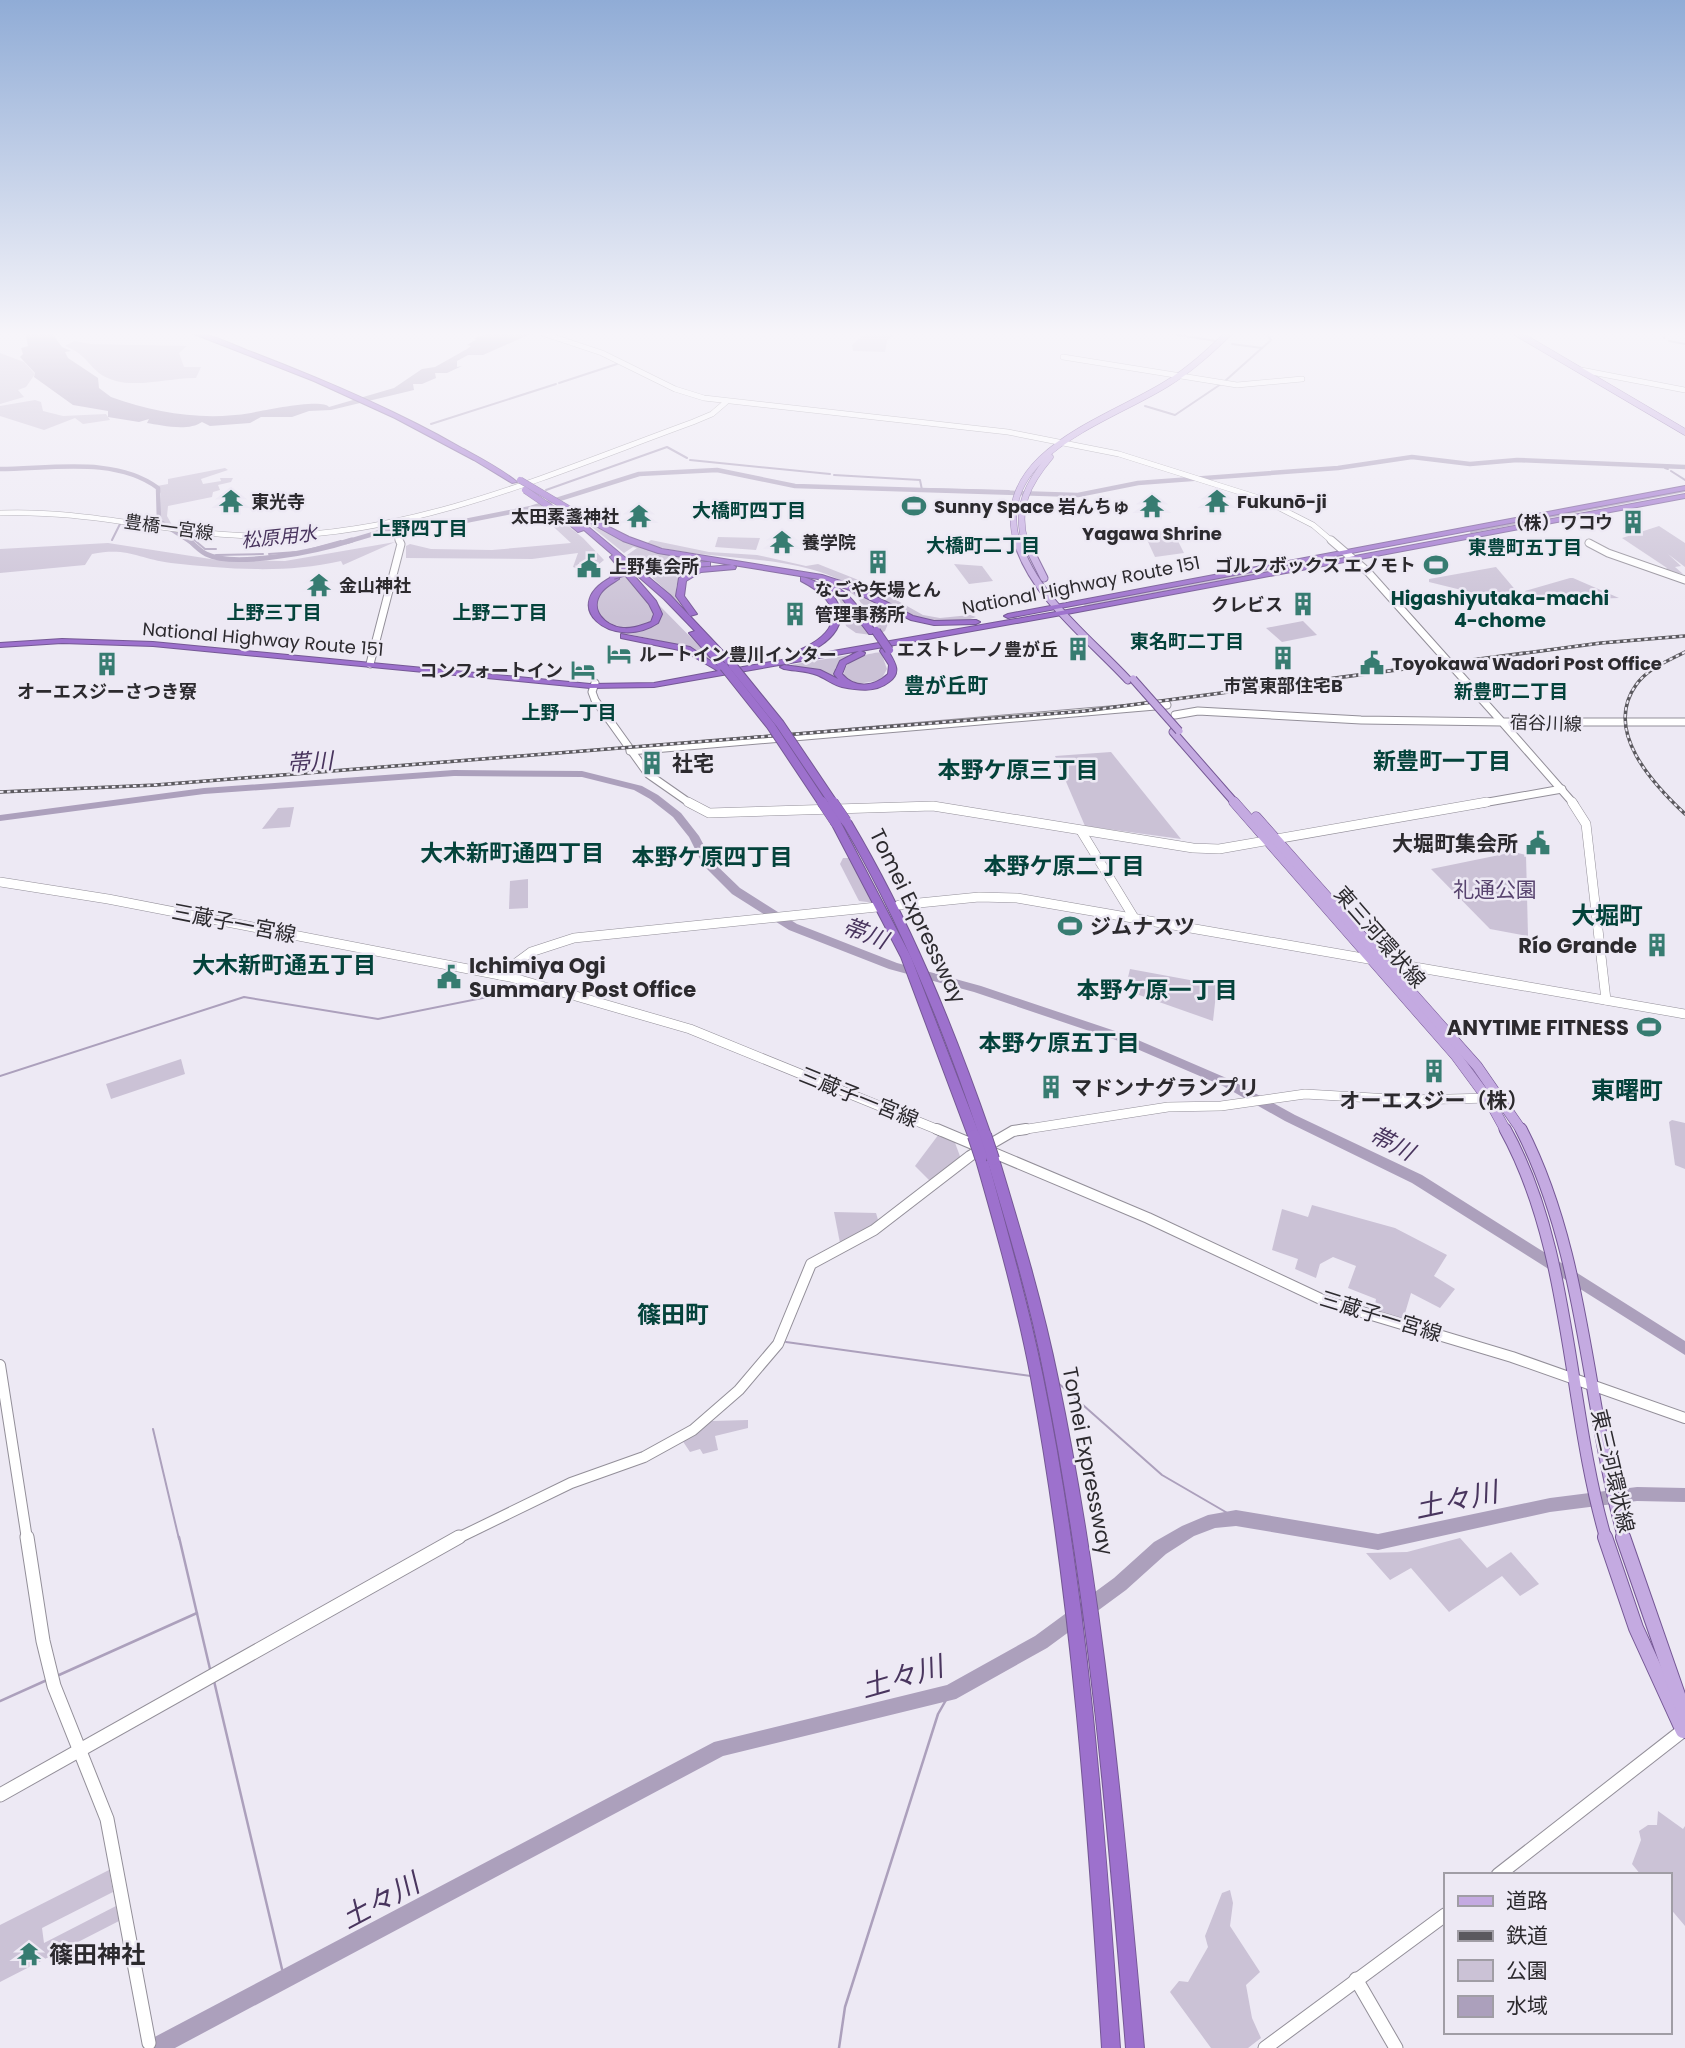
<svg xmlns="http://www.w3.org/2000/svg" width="1685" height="2048" viewBox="0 0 1685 2048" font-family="Poppins,'Noto Sans JP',sans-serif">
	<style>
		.green { fill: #cbc2d6 }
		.water { fill: #aca0bc }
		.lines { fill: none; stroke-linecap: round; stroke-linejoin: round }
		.stream-far1 { stroke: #aca0bc; stroke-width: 2 }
		.stream { stroke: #aca0bc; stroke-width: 2.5 }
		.canal-far1 { stroke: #aca0bc; stroke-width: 4.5 }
		.canal { stroke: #aca0bc; stroke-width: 5 }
		.river { fill: #aca0bc; fill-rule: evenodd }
		.secondary-far4-casing { stroke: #938f99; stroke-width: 6 }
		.secondary-far3-casing { stroke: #938f99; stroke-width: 9 }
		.secondary-far2-casing { stroke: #938f99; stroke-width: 10 }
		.secondary-far1-casing { stroke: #938f99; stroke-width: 12 }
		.secondary-casing { stroke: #938f99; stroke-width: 15 }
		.primary-far4-casing { stroke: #755895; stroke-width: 7 }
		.primary-far3-casing { stroke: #755895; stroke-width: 9 }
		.primary-far2-casing { stroke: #755895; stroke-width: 11 }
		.primary-far1-casing { stroke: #755895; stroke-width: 13 }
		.primary-casing { stroke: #755895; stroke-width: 16 }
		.highway-casing { stroke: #755895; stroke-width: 2 }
		.secondary-far4 { stroke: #fff; stroke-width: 5 }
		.secondary-far3 { stroke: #fff; stroke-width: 7 }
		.secondary-far2 { stroke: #fff; stroke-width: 9 }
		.secondary-far1 { stroke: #fff; stroke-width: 10 }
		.secondary { stroke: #fff; stroke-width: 13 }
		.primary-far4 { stroke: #c4aae1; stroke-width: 6 }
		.primary-far3 { stroke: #c4aae1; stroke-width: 7 }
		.primary-far2 { stroke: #c4aae1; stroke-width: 10 }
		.primary-far1 { stroke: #c4aae1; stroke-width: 11 }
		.primary { stroke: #c4aae1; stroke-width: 14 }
		.highway { fill: #9d71cd; fill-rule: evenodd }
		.rail-casing { stroke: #5b595e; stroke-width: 3.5 }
		.rail { stroke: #ede9f4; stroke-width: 2; stroke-dasharray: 3.5; stroke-linecap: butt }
		.primary-bridge-casing { stroke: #755895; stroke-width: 9; stroke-linecap: butt }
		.highway-bridge-far3-casing { stroke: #755895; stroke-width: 7; stroke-linecap: butt }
		.highway-bridge-far2-casing { stroke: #755895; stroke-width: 10; stroke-linecap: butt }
		.highway-bridge-far1-casing { stroke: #755895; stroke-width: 11; stroke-linecap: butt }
		.highway-bridge-casing { stroke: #755895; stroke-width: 14; stroke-linecap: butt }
		.primary-bridge { stroke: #c4aae1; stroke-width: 7 }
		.highway-bridge-far3 { stroke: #9d71cd; stroke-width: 6 }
		.highway-bridge-far2 { stroke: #9d71cd; stroke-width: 8 }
		.highway-bridge-far1 { stroke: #9d71cd; stroke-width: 10 }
		.highway-bridge { stroke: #9d71cd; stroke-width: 12 }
		.labels { text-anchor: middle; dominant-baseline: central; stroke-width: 5; stroke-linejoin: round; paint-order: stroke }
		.far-poi-label { font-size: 18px; font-weight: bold; fill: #2c2a2e; stroke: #ede9f4; text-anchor: start }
		.far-street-label { font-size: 18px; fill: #2c2a2e; stroke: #ede9f4 }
		.far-neighbourhood-label { font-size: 19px; font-weight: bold; fill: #04433b; stroke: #ede9f4 }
		.far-water-label { font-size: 19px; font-style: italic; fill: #49355e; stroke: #ede9f4 }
		.far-quarter-label { font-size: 21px; font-weight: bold; fill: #04433b; stroke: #ede9f4 }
		.poi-label { font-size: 21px; font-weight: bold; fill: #2c2a2e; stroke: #ede9f4; text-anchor: start }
		.park-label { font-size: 21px; fill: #58446f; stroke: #ede9f4 }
		.street-label { font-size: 21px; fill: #2c2a2e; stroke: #ede9f4 }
		.neighbourhood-label { font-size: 23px; font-weight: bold; fill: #04433b; stroke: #ede9f4 }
		.water-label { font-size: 23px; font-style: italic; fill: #49355e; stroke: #ede9f4 }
		.quarter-label { font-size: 24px; font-weight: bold; fill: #04433b; stroke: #ede9f4 }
		.near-poi-label { font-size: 24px; font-weight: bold; fill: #2c2a2e; stroke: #ede9f4; text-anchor: start }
		.near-water-label { font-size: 28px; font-style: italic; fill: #49355e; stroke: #ede9f4 }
	</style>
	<rect width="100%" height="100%" fill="#ede9f4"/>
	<!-- green -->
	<g class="green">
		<path d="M867 332 894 334 887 341 885 352 853 351 852 345Z"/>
		<path d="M74 341 91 344 187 346 179 353 184 367H201L196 378C168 377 125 393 99 373 85 361 85 354 65 346Z"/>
		<path d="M0 353 24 362 35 374 26 387 18 390 24 397 0 404Z"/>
		<path d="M35 400 41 402 43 411 63 416 106 414 110 420 83 424 75 418 44 430 0 416V406Z"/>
		<path d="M225 468 228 470 201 479 203 484 221 481 220 478H233L231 482 218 485 220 490 213 492 212 497 168 506 167 516 172 525 160 521 161 494 157 486 168 484V479Z"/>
		<path d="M551 512 583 538 604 560 598 565 578 564 576 568 573 567 578 553 532 559 406 558V546L410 544 431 549 492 550 571 543 544 518Z"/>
		<path d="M582 519 627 541 708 561 640 567 627 555 637 548 633 547 624 553Z"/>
		<path d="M1659 526 1685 543V567L1668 554 1681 566 1675 567 1683 574 1664 571 1667 568 1622 538Z"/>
		<path d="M1143 531H1173L1184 553 1155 557Z"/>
		<path d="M718 537 760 538 756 550 715 547Z"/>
		<path d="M651 540 709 552 757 555 806 566 818 564 866 583 923 615 940 618 970 615 976 617C917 640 865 582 810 569 757 555 701 559 646 544Z"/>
		<path d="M395 542 343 565 341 561C284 574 228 569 171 563 138 559 129 547 92 554L85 565 0 573V549L108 543 217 560 285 561Z"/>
		<path d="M1342 558 1085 606 1082 603 1275 566Z"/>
		<path d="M954 564 982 566 993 581 969 584Z"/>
		<path d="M679 567H713C689 575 663 577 684 607L645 571Z"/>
		<path d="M1496 567 1523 599H1498L1429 582V579Z"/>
		<path d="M626 576 645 596 655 613C646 640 612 627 596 614V596L612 581Z"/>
		<path d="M1570 578H1573L1619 598 1533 601 1525 591Z"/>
		<path d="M842 587 885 609 890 619 885 631 881 633 857 597Z"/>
		<path d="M829 588 850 602 872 635 856 633 846 626 840 601Z"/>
		<path d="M655 601 716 663 680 645 609 630 631 632 655 625 661 614Z"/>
		<path d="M1303 621 1317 635 1282 642 1266 628Z"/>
		<path d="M881 652 887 669 881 680 858 684 844 676C843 658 867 654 881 652Z"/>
		<path d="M849 655 835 668 837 680 813 669 790 665Z"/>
		<path d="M1111 752 1181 839 1085 826 1055 756Z"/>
		<path d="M294 807 290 827 262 829 278 808Z"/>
		<path d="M1514 852 1526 855 1528 936 1490 929 1431 869Z"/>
		<path d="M843 858H852L875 903 859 901 840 864Z"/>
		<path d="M528 879V908L509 909 510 881Z"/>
		<path d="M1130 969 1217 985 1213 1021 1125 990Z"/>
		<path d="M181 1059 185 1074 111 1099 106 1084Z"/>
		<path d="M1672 1120 1685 1123V1169L1675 1165 1669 1122Z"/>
		<path d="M939 1134 954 1140 961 1159 932 1183 915 1166Z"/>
		<path d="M1312 1205 1395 1228 1447 1255 1434 1276 1455 1289 1440 1308 1411 1293 1403 1320 1374 1312 1376 1299 1348 1288 1356 1266 1333 1257 1320 1264 1316 1278 1295 1269 1298 1259 1272 1250 1282 1209 1308 1217Z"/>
		<path d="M834 1212 876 1213 879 1223 840 1243Z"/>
		<path d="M748 1420V1428L715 1436 718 1450 703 1454 700 1449 690 1452 682 1440 712 1421Z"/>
		<path d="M1460 1538 1487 1568 1511 1552 1539 1584 1520 1596 1502 1576 1449 1612 1411 1568 1390 1580 1366 1553 1407 1552Z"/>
		<path d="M1658 1811 1683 1829 1685 1826V1926L1669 1907V1875H1641L1632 1864 1641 1840 1639 1831 1648 1825H1657Z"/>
		<path d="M109 1870 113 1892 42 1928 44 1943 116 1906 119 1921 0 1982V1925Z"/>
		<path d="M1230 1890 1233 1903 1230 1926 1260 1972 1246 1985 1252 2018 1261 2038 1248 2048H1211L1170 1992 1179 1981 1188 1982 1208 1947 1205 1936 1222 1893Z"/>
	</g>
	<!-- water -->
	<path class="water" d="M25 332H51L62 347 71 351 65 352 68 358 98 378 99 388 111 397C156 413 203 421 251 413 265 410 323 398 329 407L394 388 422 369 435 367 467 349 471 346 467 345 477 339H473L489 332H535L483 355H468L457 361V367L462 366 447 373H435L436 378 422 384H413L414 390 331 410 309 411 292 417H261L250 423 210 426 202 422C188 432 160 425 147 423L149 419 139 422 108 417V411L73 405 34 377 35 373 20 357 23 354 21 348 28 346Z"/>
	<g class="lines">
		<!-- stream-far1 -->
		<g class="stream-far1">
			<path d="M1160 332 1216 341"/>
			<path d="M1664 338 1665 332"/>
			<path d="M1669 341 1685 344"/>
			<path d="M1232 344 1262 348"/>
			<path d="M1225 381 1271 340 1266 332"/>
			<path d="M559 383 617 364"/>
			<path d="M1145 406 1175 415 1221 384"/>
			<path d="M431 424 556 384"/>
			<path d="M690 460 830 474"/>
			<path d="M1665 468 1668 469"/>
			<path d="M1671 471 1685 480"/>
			<path d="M834 475 920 480 922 490"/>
			<path d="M929 489 1009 491"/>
			<path d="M546 490 667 447 687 458"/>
			<path d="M1471 532 1685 491"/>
			<path d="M186 533 205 549H216"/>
			<path d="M112 540 121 522"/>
			<path d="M301 552 341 541"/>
			<path d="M269 554 297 552"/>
			<path d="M216 555 263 554"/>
			<path d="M0 1076 244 997 378 1019 532 988"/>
			<path d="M786 1342 1031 1376"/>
			<path d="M1057 1382 1162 1475 1236 1518"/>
			<path d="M153 1429 179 1539"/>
		</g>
		<!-- stream -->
		<g class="stream">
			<path d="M179 1537 210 1669"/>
			<path d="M59 1675 197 1613"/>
			<path d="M214 1681 282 1969"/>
			<path d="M0 1701 47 1680"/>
			<path d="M839 2048 845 2007 938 1714 950 1693"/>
		</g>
		<!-- canal-far1 -->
		<g class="canal-far1">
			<path d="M0 469C50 469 115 456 158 488L159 521 191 542"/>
			<path d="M346 542 407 524 465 521 531 508 639 474 717 470 795 486 1078 495 1138 483 1338 468 1412 457 1470 464 1517 460 1685 467"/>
		</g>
		<!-- canal -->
		<path class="canal" d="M189 540C194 545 200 551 206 554 236 569 321 550 352 540"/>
		<!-- river -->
		<g class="river">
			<path d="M454 770 582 771 642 786 658 795 681 813 699 836 712 861 740 888 797 924 897 963 981 986 1124 1034 1231 1080 1295 1115 1422 1175 1685 1341V1355L1412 1183 1285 1121 1223 1086 1116 1040 974 992 889 969 789 930 732 894 703 865 689 837 673 817 650 799 634 790 582 777 454 776 204 794 0 821V815L204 788Z"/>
			<path d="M1637 1487 1685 1488V1502L1637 1501 1550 1512 1378 1550 1236 1526 1215 1528 1194 1536 1166 1554 1126 1590 1047 1648 956 1699 723 1756 175 2048H144L147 2041 714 1742 947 1685 1035 1636 1114 1578 1154 1542 1182 1526 1208 1515 1236 1510 1378 1534 1550 1498Z"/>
		</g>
		<!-- secondary-far4 casing -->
		<g class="secondary-far4-casing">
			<g id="secondary-far4">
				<path d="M539 332 602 353 675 389 704 398 1008 432 1119 454 1262 499 1313 525 1333 542"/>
				<path d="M1063 357 1237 385 1302 379"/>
				<path d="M1581 370 1685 390"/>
				<path d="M0 513C93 509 182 538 275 536 421 533 558 471 693 422L712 414 726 402"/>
				<path d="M390 524 400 542"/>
			</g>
		</g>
		<!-- secondary-far3 casing -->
		<g class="secondary-far3-casing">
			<g id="secondary-far3">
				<path d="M1331 540 1368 572 1502 722H1685"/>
				<path d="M1589 543 1608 553 1685 580"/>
				<path d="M370 664 401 544 399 540"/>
				<path d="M595 683 592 692 595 700 648 774 691 804"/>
				<path d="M1175 715 1198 711 1361 720 1502 722 1574 804"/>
				<path d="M630 751 1167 705"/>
				<path d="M1477 804 1562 789"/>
			</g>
		</g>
		<!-- secondary-far2 casing -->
		<g class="secondary-far2-casing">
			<g id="secondary-far2">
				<path d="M688 802 709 813 933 806 1193 848 1219 849 1487 802"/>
				<path d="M1572 802 1586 824 1606 1000"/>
				<path d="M1081 831 1133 916"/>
				<path d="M0 882 108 899 510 977 690 1029 941 1131"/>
				<path d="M899 905 979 897 1017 898 1685 1014"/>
				<path d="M500 975 531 952 574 938 877 907"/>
				<path d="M1014 1131 1168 1107 1221 1106 1305 1094 1408 1100 1491 1098"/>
			</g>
		</g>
		<!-- secondary-far1 casing -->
		<g class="secondary-far1-casing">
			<g id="secondary-far1">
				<path d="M937 1129 1148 1218 1325 1301 1512 1357 1685 1418"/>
				<path d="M0 1365 27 1539"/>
				<path d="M456 1539 571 1483 644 1457 693 1430 739 1390 778 1344 811 1264 874 1230 970 1156 1013 1131 1026 1129"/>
			</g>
		</g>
		<!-- secondary casing -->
		<g class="secondary-casing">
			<g id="secondary">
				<path d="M27 1537 43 1641 54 1686 107 1819 149 2043"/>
				<path d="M0 1795 459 1537"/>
				<path d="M1498 1875 1685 1729"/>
				<path d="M1356 1979 1396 2048"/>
				<path d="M1265 2048 1445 1915"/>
			</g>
		</g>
		<!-- primary-far4 casing -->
		<g class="primary-far4-casing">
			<g id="primary-far4">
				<path d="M1515 332 1685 432"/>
				<path d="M1017 542C991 453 1110 420 1168 383 1191 369 1211 350 1230 332"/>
				<path d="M1025 542C1015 508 1028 483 1050 457"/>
			</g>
		</g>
		<!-- primary-far3 casing -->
		<g class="primary-far3-casing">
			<g id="primary-far3">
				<path d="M1017 540C1033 596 1090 639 1128 680"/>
				<path d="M1025 540 1044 578"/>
				<path d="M1173 732 1236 804"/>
			</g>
		</g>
		<!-- primary-far2 casing -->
		<g class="primary-far2-casing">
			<g id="primary-far2">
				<path d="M1234 802 1456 1056 1490 1102 1506 1131"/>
				<path d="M1256 817 1477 1066 1522 1131"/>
			</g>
		</g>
		<!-- primary-far1 casing -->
		<g class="primary-far1-casing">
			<g id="primary-far1">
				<path d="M1505 1129C1572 1250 1567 1406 1606 1539"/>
				<path d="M1521 1129C1586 1256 1586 1403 1624 1539"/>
			</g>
		</g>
		<!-- primary casing -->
		<g class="primary-casing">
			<g id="primary">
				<path d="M1605 1537 1636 1628 1683 1731"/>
				<path d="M1623 1537 1685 1715"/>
			</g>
		</g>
		<!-- highway casing -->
		<g class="highway-casing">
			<g id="highway">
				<path d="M189 332C207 331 237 347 254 353 324 380 393 409 458 446 478 457 500 468 517 482L512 483 474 460 395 418 314 381Z"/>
				<path d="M1685 486V490L1008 618 1004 616 1008 614Z"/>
				<path d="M1685 494V498L1067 614 861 651 865 653 864 655 846 664 842 674C855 689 874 687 888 674L889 665 880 651 881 649H887C894 661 903 672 889 682 875 693 857 690 842 687 833 685 825 678 817 675 807 671 795 671 784 669L780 667 784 665 820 670 838 679 834 674 840 661 859 651 654 687 590 688 153 646 62 643 0 647V643L62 639 153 642 590 684 654 683 718 671 684 651 621 638V634L690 647 718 666 689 633 695 631 664 599 624 564 656 601 662 614 658 623C613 653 553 604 616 575H619V579C613 583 605 587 601 593 589 610 605 626 623 628 633 629 642 625 651 622L654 614 649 604 610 557 613 555 584 530 578 532 555 513V511H559L576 523V520H580L670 595 737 666 736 668H730L702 638 728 667 720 671 1067 610Z"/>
				<path d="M567 508H571L629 537 662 549 822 575 856 586 913 616 934 621 976 620 980 622 976 624 934 625 911 620 850 590 818 579 733 565 736 567 735 569 701 572 686 581 684 596 697 614 690 616 676 596 679 578 696 568 732 565 658 553 623 541 567 510Z"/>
				<path d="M707 562H710V566L648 569 644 567 648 565Z"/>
				<path d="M801 577C810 578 819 583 826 589 859 618 830 646 798 656L794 654 795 652C840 634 848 605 801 581Z"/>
				<path d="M823 583C847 585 862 613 875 630V634H869L841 597 823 587Z"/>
				<path d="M846 818 851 821C910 920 953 1026 991 1135L989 1138H981L979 1135C942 1026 900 920 841 821Z"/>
				<path d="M836 820 841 823 911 957 980 1136 978 1139H970L968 1136 901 957 831 823Z"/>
				<path d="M981 1153 985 1154 987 1157C1007 1230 1028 1303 1043 1377 1088 1598 1104 1823 1120 2048H1102C1088 1824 1072 1600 1031 1378 1017 1304 996 1230 975 1157L977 1154Z"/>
				<path d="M993 1155 997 1156 999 1159C1021 1232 1043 1305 1058 1379 1104 1600 1124 1824 1144 2048H1126C1108 1824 1089 1600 1045 1380 1031 1305 1009 1232 987 1159L989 1156Z"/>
			</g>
		</g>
		<!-- secondary-far4 -->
		<use href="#secondary-far4" class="secondary-far4"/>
		<!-- secondary-far3 -->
		<use href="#secondary-far3" class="secondary-far3"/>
		<!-- secondary-far2 -->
		<use href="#secondary-far2" class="secondary-far2"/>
		<!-- secondary-far1 -->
		<use href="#secondary-far1" class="secondary-far1"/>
		<!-- secondary -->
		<use href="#secondary" class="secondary"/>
		<!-- primary-far4 -->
		<use href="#primary-far4" class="primary-far4"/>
		<!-- primary-far3 -->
		<use href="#primary-far3" class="primary-far3"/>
		<!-- primary-far2 -->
		<use href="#primary-far2" class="primary-far2"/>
		<!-- primary-far1 -->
		<use href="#primary-far1" class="primary-far1"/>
		<!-- primary -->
		<use href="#primary" class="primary"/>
		<!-- highway -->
		<use href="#highway" class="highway"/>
		<!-- rail casing -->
		<g class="rail-casing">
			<g id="rail">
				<path d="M1685 652C1668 661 1648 668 1636 685 1603 731 1653 784 1685 814"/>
				<path d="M0 792 156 785 1085 711 1601 643 1685 636"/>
			</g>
		</g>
		<!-- rail -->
		<use href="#rail" class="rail"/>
		<!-- primary-bridge casing -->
		<g class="primary-bridge-casing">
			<path id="primary-bridge" d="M1133 679 1179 731"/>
		</g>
		<!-- highway-bridge-far3 casing -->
		<g class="highway-bridge-far3-casing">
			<g id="highway-bridge-far3">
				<path d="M520 480 569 509"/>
				<path d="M525 490 557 512"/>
			</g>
		</g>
		<!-- highway-bridge-far2 casing -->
		<g class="highway-bridge-far2-casing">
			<g id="highway-bridge-far2">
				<path d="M613 575 646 565"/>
				<path d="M876 631 889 650"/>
				<path d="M733 666 780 724 834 804"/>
				<path d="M724 667 771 726 823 804"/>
			</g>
		</g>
		<!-- highway-bridge-far1 casing -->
		<g class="highway-bridge-far1-casing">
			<g id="highway-bridge-far1">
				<path d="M822 802 836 823"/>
				<path d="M833 802 846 821"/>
			</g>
		</g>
		<!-- highway-bridge casing -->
		<g class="highway-bridge-casing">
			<g id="highway-bridge">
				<path d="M985 1135 993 1159"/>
				<path d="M974 1136 981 1157"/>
			</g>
		</g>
		<!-- primary-bridge -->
		<use href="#primary-bridge" class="primary-bridge"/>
		<!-- highway-bridge-far3 -->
		<use href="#highway-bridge-far3" class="highway-bridge-far3"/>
		<!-- highway-bridge-far2 -->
		<use href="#highway-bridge-far2" class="highway-bridge-far2"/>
		<!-- highway-bridge-far1 -->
		<use href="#highway-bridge-far1" class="highway-bridge-far1"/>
		<!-- highway-bridge -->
		<use href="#highway-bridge" class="highway-bridge"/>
	</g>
	<!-- sky -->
	<linearGradient id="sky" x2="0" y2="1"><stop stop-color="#90acd6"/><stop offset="0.54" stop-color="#f7f5fa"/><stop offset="1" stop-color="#f7f5fa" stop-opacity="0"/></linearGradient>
	<rect width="1685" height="618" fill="url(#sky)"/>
	<!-- icons -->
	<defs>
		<g id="temple-bare" transform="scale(1.89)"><path d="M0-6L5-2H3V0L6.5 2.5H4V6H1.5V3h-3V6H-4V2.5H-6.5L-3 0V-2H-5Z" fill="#377c71" stroke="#ede9f4" stroke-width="2.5" paint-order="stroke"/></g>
		<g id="stadium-bare" transform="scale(1.89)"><path d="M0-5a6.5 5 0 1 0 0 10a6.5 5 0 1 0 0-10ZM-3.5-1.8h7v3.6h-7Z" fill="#377c71" stroke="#ede9f4" stroke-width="2.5" paint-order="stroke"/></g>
		<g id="building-bare" transform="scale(1.89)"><path d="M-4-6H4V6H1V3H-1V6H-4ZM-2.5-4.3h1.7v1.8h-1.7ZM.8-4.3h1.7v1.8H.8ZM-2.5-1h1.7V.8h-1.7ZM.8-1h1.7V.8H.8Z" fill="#377c71" stroke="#ede9f4" stroke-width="2.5" paint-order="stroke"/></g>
		<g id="civic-bare" transform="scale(1.89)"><path d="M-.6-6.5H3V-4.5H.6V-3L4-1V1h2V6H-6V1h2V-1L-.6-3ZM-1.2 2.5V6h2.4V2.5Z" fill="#377c71" stroke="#ede9f4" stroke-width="2.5" paint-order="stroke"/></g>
		<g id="hotel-bare" transform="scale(1.89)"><path d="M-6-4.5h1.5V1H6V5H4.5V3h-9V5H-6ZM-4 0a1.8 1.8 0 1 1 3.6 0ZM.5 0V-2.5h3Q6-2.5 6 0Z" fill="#377c71" stroke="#ede9f4" stroke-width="2.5" paint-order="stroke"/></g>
	</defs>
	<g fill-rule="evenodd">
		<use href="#temple-bare" x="231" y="501"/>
		<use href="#temple-bare" x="1217" y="501"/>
		<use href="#stadium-bare" x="914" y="506"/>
		<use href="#temple-bare" x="1152" y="506"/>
		<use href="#temple-bare" x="639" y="516"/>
		<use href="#building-bare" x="1633" y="522"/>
		<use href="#temple-bare" x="782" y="542"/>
		<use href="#building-bare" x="878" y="562"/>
		<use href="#stadium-bare" x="1436" y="565"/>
		<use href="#civic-bare" x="589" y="566"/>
		<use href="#temple-bare" x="319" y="585"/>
		<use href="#building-bare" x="1303" y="604"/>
		<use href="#building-bare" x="795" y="614"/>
		<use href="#building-bare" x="1078" y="649"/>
		<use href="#hotel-bare" x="619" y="654"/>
		<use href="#building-bare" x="1283" y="658"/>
		<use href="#civic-bare" x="1372" y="663"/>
		<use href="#building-bare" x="107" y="664"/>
		<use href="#hotel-bare" x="583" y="670"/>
		<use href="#building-bare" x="652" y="763"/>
		<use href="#civic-bare" x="1538" y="843"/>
		<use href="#stadium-bare" x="1070" y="926"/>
		<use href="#building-bare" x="1657" y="945"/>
		<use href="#civic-bare" x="449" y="977"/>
		<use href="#stadium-bare" x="1649" y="1027"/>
		<use href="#building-bare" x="1434" y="1071"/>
		<use href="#building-bare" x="1051" y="1087"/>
		<use href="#temple-bare" x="29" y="1954"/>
	</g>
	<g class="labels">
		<!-- far-poi labels -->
		<g class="far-poi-label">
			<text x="251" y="501">東光寺</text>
			<text x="1237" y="501">Fukunō-ji</text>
			<text x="934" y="506">Sunny Space 岩んちゅ</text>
			<text x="619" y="516" text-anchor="end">太田素盞神社</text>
			<text x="1613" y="522" text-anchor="end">（株）ワコウ</text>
			<text x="1152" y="533" text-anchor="middle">Yagawa Shrine</text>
			<text x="802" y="542">養学院</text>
			<text x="1416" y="565" text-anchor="end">ゴルフボックス エノモト</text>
			<text x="609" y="566">上野集会所</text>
			<text x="339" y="585">金山神社</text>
			<text x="878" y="589" text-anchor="middle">なごや矢場とん</text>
			<text x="1283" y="604" text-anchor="end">クレビス</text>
			<text x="815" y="614">管理事務所</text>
			<text x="1058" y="649" text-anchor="end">エストレーノ豊が丘</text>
			<text x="639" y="654">ルートイン豊川インター</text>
			<text x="1392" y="663">Toyokawa Wadori Post Office</text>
			<text x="563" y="670" text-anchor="end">コンフォートイン</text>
			<text x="1283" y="685" text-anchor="middle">市営東部住宅B</text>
			<text x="107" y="691" text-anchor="middle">オーエスジーさつき寮</text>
		</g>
		<!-- far-street labels -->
		<g class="far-street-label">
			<text transform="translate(169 527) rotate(8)">豊橋一宮線</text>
			<text transform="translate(1081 585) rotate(-11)">National Highway Route 151</text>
			<text transform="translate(263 639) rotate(5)">National Highway Route 151</text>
			<text transform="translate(1546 723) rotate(2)">宿谷川線</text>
		</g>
		<!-- far-neighbourhood labels -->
		<g class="far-neighbourhood-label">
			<text x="749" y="510">大橋町四丁目</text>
			<text x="420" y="528">上野四丁目</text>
			<text x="983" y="545">大橋町二丁目</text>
			<text x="1525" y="547">東豊町五丁目</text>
			<text x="1500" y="598">Higashiyutaka-machi<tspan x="1500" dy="22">4-chome</tspan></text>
			<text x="274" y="612">上野三丁目</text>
			<text x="500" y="612">上野二丁目</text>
			<text x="1187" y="641">東名町二丁目</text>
			<text x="1511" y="691">新豊町二丁目</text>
			<text x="569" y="712">上野一丁目</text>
		</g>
		<!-- far-water labels -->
		<g class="far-water-label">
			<text transform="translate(279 537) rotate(-6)">松原用水</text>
		</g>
		<!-- far-quarter labels -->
		<g class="far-quarter-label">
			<text x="946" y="685">豊が丘町</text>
		</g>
		<!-- poi labels -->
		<g class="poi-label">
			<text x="672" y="763">社宅</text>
			<text x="1518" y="843" text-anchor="end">大堀町集会所</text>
			<text x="1090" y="926">ジムナスツ</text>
			<text x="1637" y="945" text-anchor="end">Río Grande</text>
			<text x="469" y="965">Ichimiya Ogi<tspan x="469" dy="24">Summary Post Office</tspan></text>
			<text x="1629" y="1027" text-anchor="end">ANYTIME FITNESS</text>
			<text x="1071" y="1087">マドンナグランプリ</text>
			<text x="1434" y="1100" text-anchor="middle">オーエスジー（株）</text>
		</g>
		<!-- park labels -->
		<g class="park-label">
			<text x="1495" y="889">礼通公園</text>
		</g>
		<!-- street labels -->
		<g class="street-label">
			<text transform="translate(918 916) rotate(64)">Tomei Expressway</text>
			<text transform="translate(234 923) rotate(11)">三蔵子一宮線</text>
			<text transform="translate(1380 937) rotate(49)">東三河環状線</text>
			<text transform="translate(859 1097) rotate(22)">三蔵子一宮線</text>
			<text transform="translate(1381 1316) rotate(17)">三蔵子一宮線</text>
			<text transform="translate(1088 1461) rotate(79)">Tomei Expressway</text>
			<text transform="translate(1613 1471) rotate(77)">東三河環状線</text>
		</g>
		<!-- neighbourhood labels -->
		<g class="neighbourhood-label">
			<text x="1442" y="761">新豊町一丁目</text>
			<text x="1018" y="770">本野ケ原三丁目</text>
			<text x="512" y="853">大木新町通四丁目</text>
			<text x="712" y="857">本野ケ原四丁目</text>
			<text x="1064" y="866">本野ケ原二丁目</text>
			<text x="284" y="965">大木新町通五丁目</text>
			<text x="1157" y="990">本野ケ原一丁目</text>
			<text x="1059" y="1043">本野ケ原五丁目</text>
		</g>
		<!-- water labels -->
		<g class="water-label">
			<text transform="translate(310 762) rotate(-4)">帯川</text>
			<text transform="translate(865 933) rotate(21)">帯川</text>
			<text transform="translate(1392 1143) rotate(27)">帯川</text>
		</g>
		<!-- quarter labels -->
		<g class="quarter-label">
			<text x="1607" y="915">大堀町</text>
			<text x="1627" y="1090">東曙町</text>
			<text x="673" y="1314">篠田町</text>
		</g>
		<!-- near-poi labels -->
		<g class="near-poi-label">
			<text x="49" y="1954">篠田神社</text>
		</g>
		<!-- near-water labels -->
		<g class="near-water-label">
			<text transform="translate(1456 1500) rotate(-12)">土々川</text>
			<text transform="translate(902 1677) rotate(-16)">土々川</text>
			<text transform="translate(380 1901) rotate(-28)">土々川</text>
		</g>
	</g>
	<!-- legend -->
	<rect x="1444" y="1873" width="228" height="161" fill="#ede9f4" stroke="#a09da5" stroke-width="2"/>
	<rect x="1458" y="1896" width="35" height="10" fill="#c4aae1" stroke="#a09da5" stroke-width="2"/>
	<text x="1506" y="1908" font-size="21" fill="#2c2a2e">道路</text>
	<rect x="1458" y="1931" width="35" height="10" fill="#5b595e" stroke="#a09da5" stroke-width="2"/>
	<text x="1506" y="1943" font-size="21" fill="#2c2a2e">鉄道</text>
	<rect x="1458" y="1960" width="35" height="21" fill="#cbc2d6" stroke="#a09da5" stroke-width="2"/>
	<text x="1506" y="1978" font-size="21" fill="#2c2a2e">公園</text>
	<rect x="1458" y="1996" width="35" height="21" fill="#aca0bc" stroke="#a09da5" stroke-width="2"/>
	<text x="1506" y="2013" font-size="21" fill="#2c2a2e">水域</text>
</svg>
